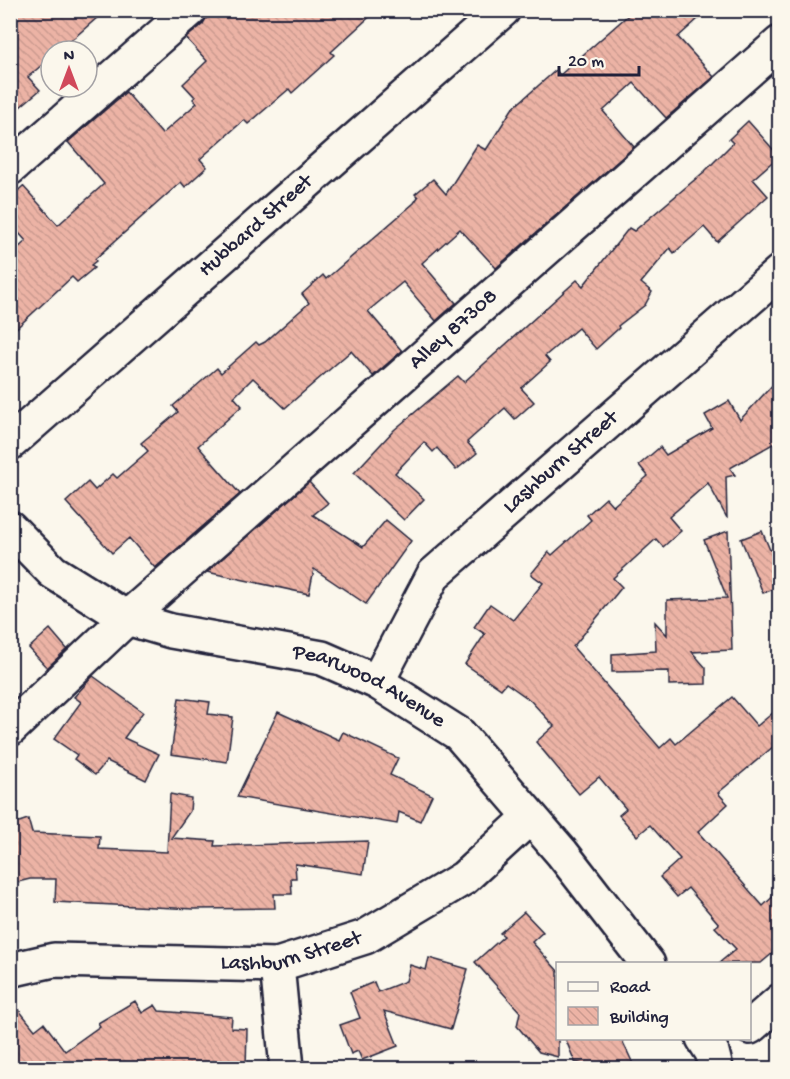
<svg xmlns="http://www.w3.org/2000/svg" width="790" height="1079" viewBox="0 0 790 1079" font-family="'Gochi Hand',sans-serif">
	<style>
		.building { fill: url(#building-back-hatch); stroke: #22223b; stroke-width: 1.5 }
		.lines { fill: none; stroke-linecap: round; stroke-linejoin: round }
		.minor-casing { stroke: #22223b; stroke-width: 38 }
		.major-casing { stroke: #22223b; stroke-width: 38 }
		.minor { stroke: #fbf7ec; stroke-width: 33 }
		.major { stroke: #fbf7ec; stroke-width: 33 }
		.labels { text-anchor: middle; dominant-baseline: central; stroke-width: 5; stroke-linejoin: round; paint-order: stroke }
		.street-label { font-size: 22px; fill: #22223b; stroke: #fbf7ec }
	</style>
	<defs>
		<pattern id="building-back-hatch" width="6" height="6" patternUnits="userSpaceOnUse" patternTransform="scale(1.5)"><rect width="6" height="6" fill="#ecb3a5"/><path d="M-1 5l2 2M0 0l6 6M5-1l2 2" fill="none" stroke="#ca9a8f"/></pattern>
	</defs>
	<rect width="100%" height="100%" fill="#fbf7ec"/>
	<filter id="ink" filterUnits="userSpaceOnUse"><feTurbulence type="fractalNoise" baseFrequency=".0167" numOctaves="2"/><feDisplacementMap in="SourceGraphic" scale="12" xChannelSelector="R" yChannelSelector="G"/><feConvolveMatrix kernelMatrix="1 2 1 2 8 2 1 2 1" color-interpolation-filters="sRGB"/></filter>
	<g filter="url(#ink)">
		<!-- building -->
		<g class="building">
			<path d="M10 10H106L59 51H51V57L28 77 40 90 20 107 10 96Z"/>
			<path d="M208 10H377L331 52 334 55 292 93 289 89 248 124 244 120 200 159 207 167 185 187 181 182 95 259 96 261 91 265 94 268 77 282 72 277 10 334V255L26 241 10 223V198L23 186 58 225 104 184 68 142 126 92 162 134 197 103 193 99 195 97 183 84 207 61 186 38 203 24Z"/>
			<path d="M634 10H708L678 37 714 77 666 118 634 83 603 111 634 147 496 268 460 229 422 263 456 303 436 321 403 282 368 311 402 351 373 376 351 351 285 408 253 378 234 397 242 406 198 446 240 494 155 568 129 538 112 553 66 502 88 482 95 490 113 474 117 478 148 451 141 443 178 412 173 406 217 368 221 373 256 342 259 345 265 342 309 303 302 294 323 275 326 279 414 203 418 197 415 194 433 179 446 194 477 145 486 150 512 109 556 70 560 75Z"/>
			<path d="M748 121 779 156 753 179 768 196 736 225 717 242 704 227 674 253 670 248 641 283 652 292 645 305 618 326 619 328 596 349 578 328 545 356 550 362 521 388 534 402 515 419 505 408 467 442 477 453 456 470 437 448 433 452 424 442 395 473 424 499 404 520 354 473 394 430 458 376 464 382 577 280 583 286 629 228 634 231 705 171 733 143 729 139Z"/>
			<path d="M780 377V440L730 468 735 475 726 477 727 518 708 483 669 517 681 531 663 547 656 539 613 578 622 587 573 647 660 748 671 738 676 744 732 697 757 726 780 707V741L718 793 728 804 698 832 763 906 780 890V947L761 963H719L736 949 715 927 719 924 688 888 677 897 660 877 680 859 650 825 637 836 619 815 626 809 599 777 579 794 536 742 554 726 530 700 506 683 501 689 465 664 485 634 474 627 490 604 513 620 543 583 531 574 549 552 552 555 591 520 587 515 606 498 613 506 648 476 639 465 660 447 666 455 712 428 705 415 729 401 740 420Z"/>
			<path d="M309 482 328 503 313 515 363 547 386 520 411 541 366 604 314 569 309 594 207 572Z"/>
			<path d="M728 531 732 650 692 652 706 668V684L669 685V671L612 672V654L656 651 655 622 667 635V600L727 598 704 540Z"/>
			<path d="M762 531 770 550 775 548 780 559V587L763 593 741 539Z"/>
			<path d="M50 629 67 649 47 668 29 648Z"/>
			<path d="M93 676 143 712 124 738 159 754 146 780 107 761 95 775 74 759 77 755 54 739 81 702 74 697Z"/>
			<path d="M179 698 210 702 208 714 233 717 227 762 171 754Z"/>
			<path d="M278 712 339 740 343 732 398 758 390 775 432 795 420 821 399 812 397 824 237 797Z"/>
			<path d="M170 794 191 798 190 811 171 838 215 841 214 846 368 841 363 874 295 864 296 878H291L292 894H274L275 908 194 909 55 902 56 879H30L10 884V825L28 819 32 833 100 836 99 849 167 852Z"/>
			<path d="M524 912 543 932 532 942 558 971V1057L539 1052 517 1026 520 1012 475 962 504 936 500 933Z"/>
			<path d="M429 958 468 969 451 1029 384 1011 398 1046 362 1060 358 1051 351 1054 340 1025 360 1018 350 992 374 982 378 992 406 981 410 965 426 970Z"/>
			<path d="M10 999 35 1030 44 1023 65 1051 100 1026 98 1023 135 1001 142 1013 155 1005 159 1011 232 1017 231 1028 247 1029 246 1068H10Z"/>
			<path d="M565 1038H621L635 1068H600L575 1062Z"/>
		</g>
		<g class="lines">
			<!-- minor casing -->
			<g class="minor-casing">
				<g id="minor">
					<path d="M10 168 190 10"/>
					<path id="s1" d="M10 528 53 572 127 618 171 631 322 658 377 682 459 734 562 853 648 964"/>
					<path id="s2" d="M377 682 434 574 780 272"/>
					<path id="s3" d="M10 729 127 618 780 43"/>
					<path d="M277 965 287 1068"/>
					<path id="s4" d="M10 970 54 960 277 965 365 937 464 878 530 817"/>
					<path d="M750 1027 780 1001"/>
					<path d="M703 1038 712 1052 716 1068"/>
				</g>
			</g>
			<!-- major casing -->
			<g class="major-casing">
				<g id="major">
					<path id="s5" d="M10 443 503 10"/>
				</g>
			</g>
			<!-- minor -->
			<use href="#minor" class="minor"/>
			<!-- major -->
			<use href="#major" class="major"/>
		</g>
	</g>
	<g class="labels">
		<!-- street labels -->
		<g class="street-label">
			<text stroke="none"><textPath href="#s5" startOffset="328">Hubbard Street</textPath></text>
			<text stroke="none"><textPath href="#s3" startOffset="597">Alley 87308</textPath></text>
			<text stroke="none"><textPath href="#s2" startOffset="291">Lashburn Street</textPath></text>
			<text stroke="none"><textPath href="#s1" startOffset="402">Pearwood Avenue</textPath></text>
			<text stroke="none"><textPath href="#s4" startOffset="284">Lashburn Street</textPath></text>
		</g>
	</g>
	<!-- margin -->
	<rect width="790" height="1079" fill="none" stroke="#fbf7ec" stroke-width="36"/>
	<rect x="18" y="18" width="754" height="1043" fill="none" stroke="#22223b" stroke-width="2" filter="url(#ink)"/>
	<!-- legend -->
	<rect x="556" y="962" width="195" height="78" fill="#fbf7ec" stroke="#a4a2a5" stroke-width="1.5"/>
	<rect x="568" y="982" width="30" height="9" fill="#fbf7ec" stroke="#a4a2a5" stroke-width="1.5"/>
	<text x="610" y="992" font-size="18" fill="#22223b">Road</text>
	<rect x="568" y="1007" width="30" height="18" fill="url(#building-back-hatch)" stroke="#a4a2a5" stroke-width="1.5"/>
	<text x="610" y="1022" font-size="18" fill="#22223b">Building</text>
	<!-- north arrow -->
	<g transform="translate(69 69)"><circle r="28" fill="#fbf7ec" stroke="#a4a2a5" stroke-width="1.5"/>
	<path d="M0-4.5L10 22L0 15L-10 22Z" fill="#d1495b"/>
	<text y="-9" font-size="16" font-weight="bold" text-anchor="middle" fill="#22223b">N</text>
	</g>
	<!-- scale -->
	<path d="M559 66v9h80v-9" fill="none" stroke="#22223b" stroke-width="3"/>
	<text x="568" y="66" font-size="18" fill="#22223b" stroke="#fbf7ec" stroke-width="4.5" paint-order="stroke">20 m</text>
</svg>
